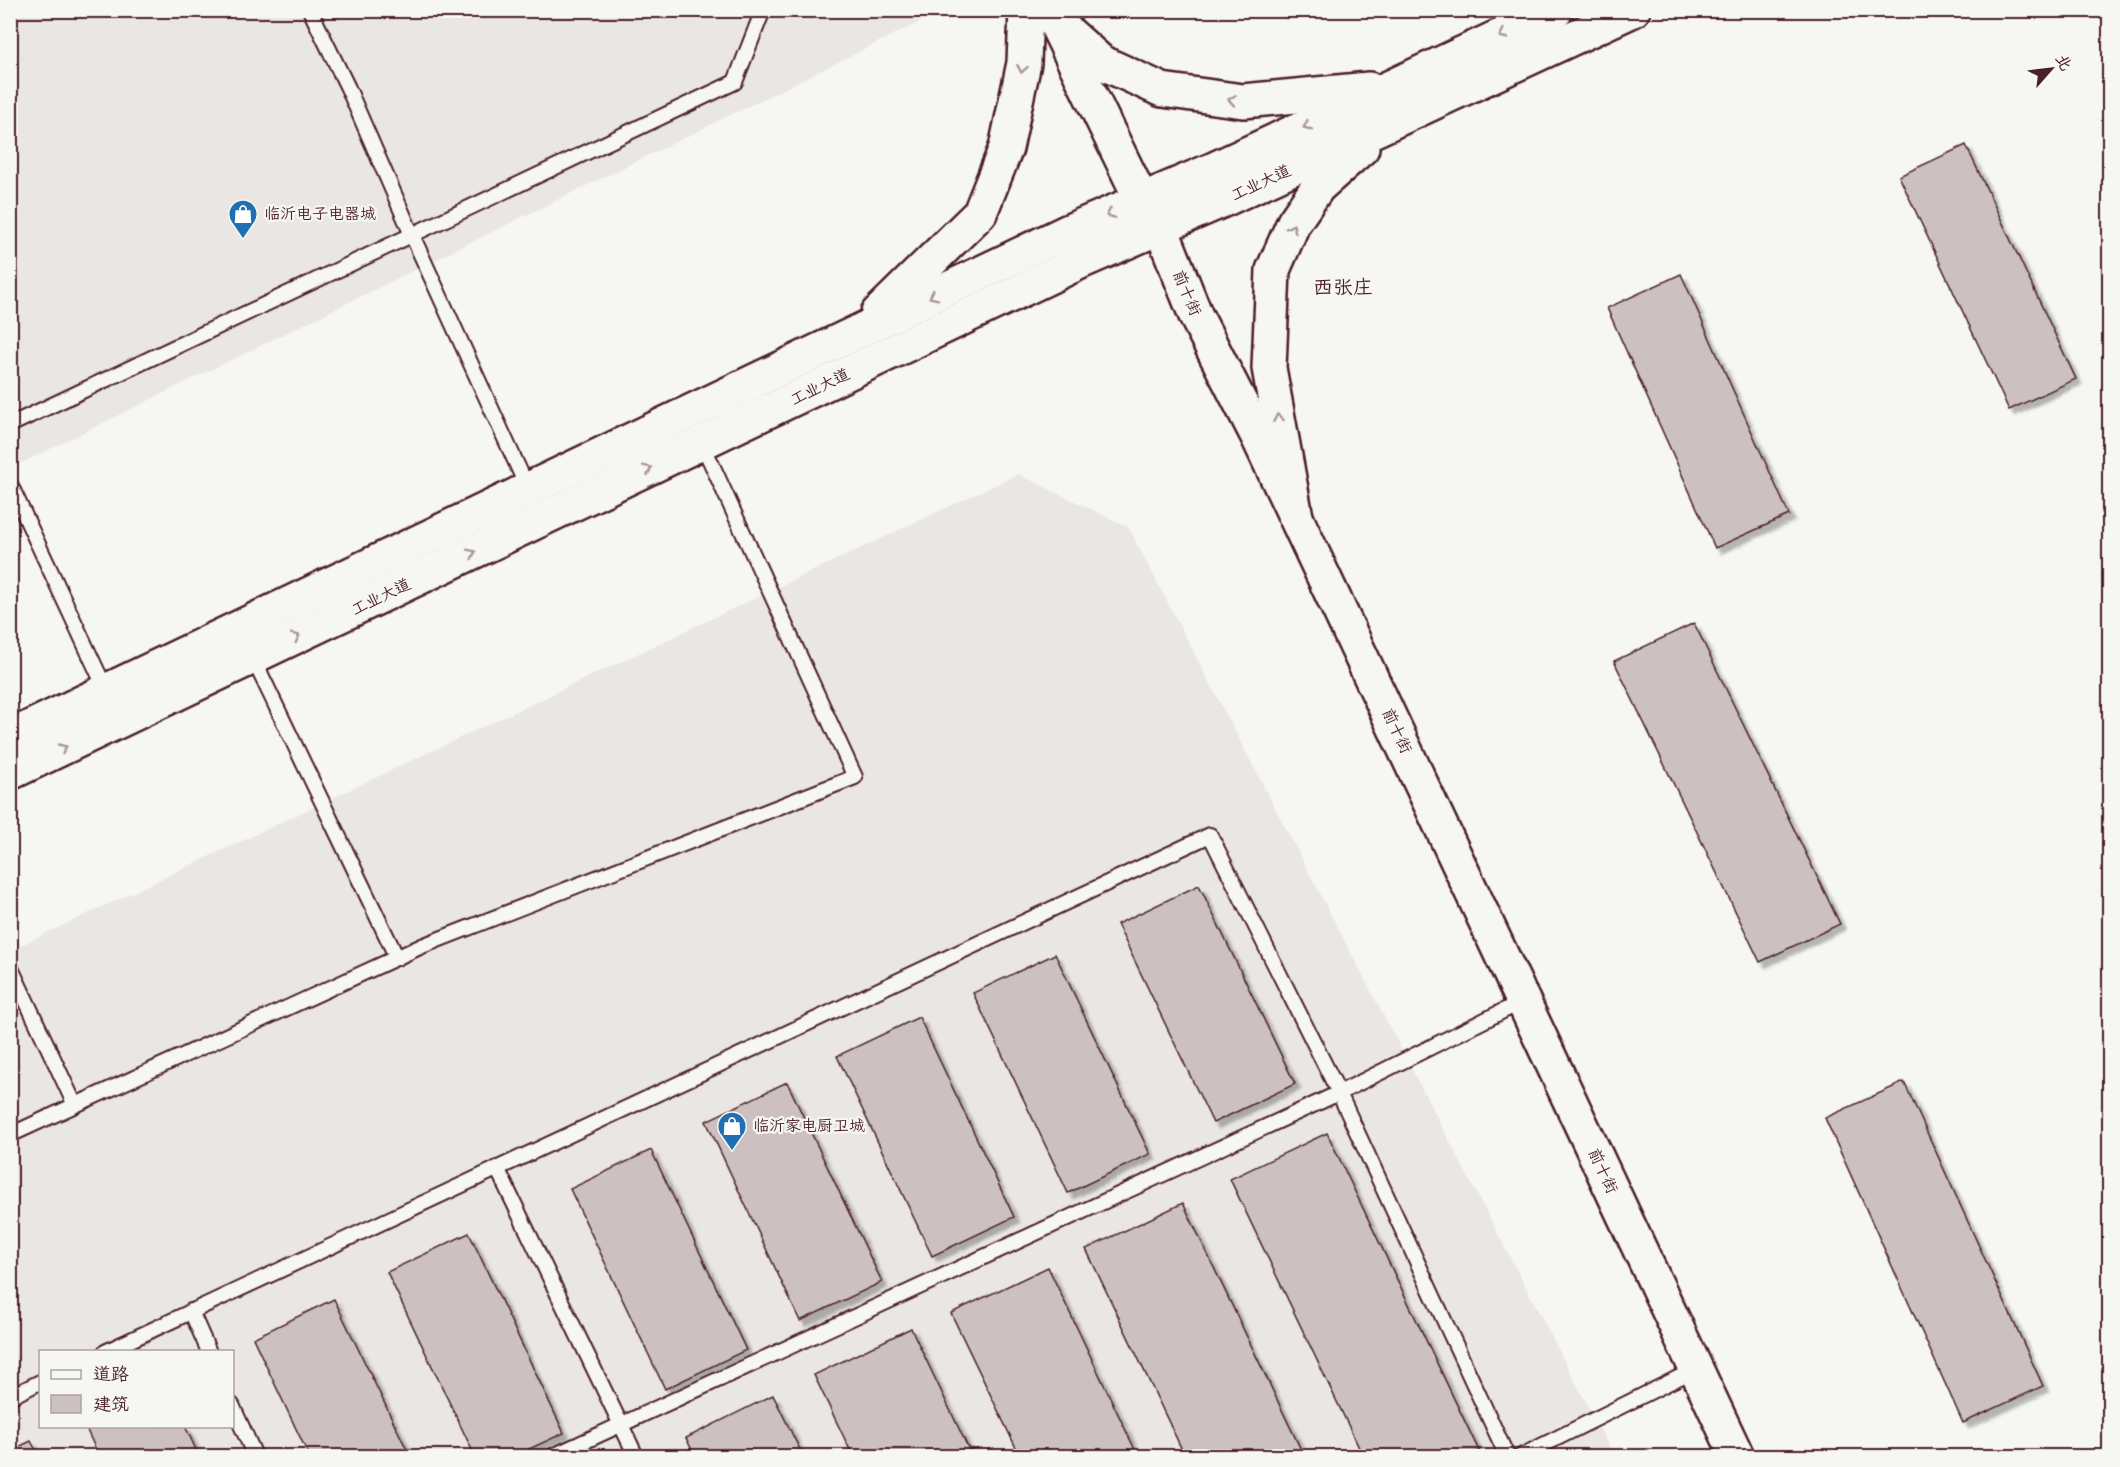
<svg xmlns="http://www.w3.org/2000/svg" width="2120" height="1467" viewBox="0 0 2120 1467" font-family="'Architects Daughter','LXGW WenKai TC',sans-serif">
	<style>
		.built { fill: #e9e6e3; fill-rule: evenodd }
		.building { fill: #ccc1c0; stroke: #4a1f2b; stroke-width: 1.5; filter: url(#shadow) }
		.lines { fill: none; stroke-linecap: round; stroke-linejoin: round }
		.service-casing { stroke: #4a1f2b; stroke-width: 18 }
		.secondary-casing { stroke: #4a1f2b; stroke-width: 38 }
		.primary-casing { stroke: #4a1f2b; stroke-width: 38 }
		.service { stroke: #f6f6f2; stroke-width: 14 }
		.secondary { stroke: #f6f6f2; stroke-width: 33 }
		.primary { stroke: #f6f6f2; stroke-width: 33 }
		.oneway { stroke: #a99598 }
		.labels { text-anchor: middle; dominant-baseline: central; stroke-width: 4.5; stroke-linejoin: round; paint-order: stroke }
		.street-label { font-size: 16px; fill: #4a1f2b; stroke: #f6f6f2 }
		.poi-label { font-size: 16px; fill: #4a1f2b; stroke: #f6f6f2; text-anchor: start }
		.quarter-label { font-size: 20px; fill: #4a1f2b; stroke: #f6f6f2 }
	</style>
	<defs>
		<filter id="shadow"><feDropShadow dx="5.5" dy="5.5" stdDeviation="1.5" flood-color="#0004"/></filter>
	</defs>
	<rect width="100%" height="100%" fill="#f6f6f2"/>
	<filter id="ink" filterUnits="userSpaceOnUse"><feTurbulence type="fractalNoise" baseFrequency=".0167" numOctaves="2"/><feDisplacementMap in="SourceGraphic" scale="12" xChannelSelector="R" yChannelSelector="G"/><feConvolveMatrix kernelMatrix="1 2 1 2 8 2 1 2 1" color-interpolation-filters="sRGB"/></filter>
	<g filter="url(#ink)">
		<!-- built -->
		<g class="built">
			<path d="M11 11H942L11 468Z"/>
			<path d="M1018 474 1128 527 1614 1456H11V950ZM40 1352H232V1426H40Z"/>
		</g>
		<!-- building -->
		<g class="building">
			<path d="M1966 145 2076 379 2009 410 1899 176Z"/>
			<path d="M1681 274 1789 515 1715 548 1607 308Z"/>
			<path d="M1694 623 1840 924 1760 962 1614 661Z"/>
			<path d="M1199 885 1295 1084 1213 1123 1117 924Z"/>
			<path d="M1055 954 1150 1154 1068 1193 973 993Z"/>
			<path d="M919 1017 1014 1217 932 1256 837 1056Z"/>
			<path d="M787 1082 882 1282 800 1321 706 1121Z"/>
			<path d="M1904 1082 2043 1386 1963 1423 1825 1118Z"/>
			<path d="M1327 1133 1479 1451 1468 1456H1363L1230 1179Z"/>
			<path d="M651 1150 746 1350 665 1389 570 1189Z"/>
			<path d="M1183 1203 1304 1456H1185L1086 1249Z"/>
			<path d="M469 1233 564 1433 514 1456H475L387 1272Z"/>
			<path d="M1048 1267 1138 1456H1020L951 1313Z"/>
			<path d="M334 1299 410 1456H309L253 1338Z"/>
			<path d="M911 1328 972 1456H853L814 1375Z"/>
			<path d="M773 1395 803 1456H695L686 1438Z"/>
			<path d="M85 1426H185L199 1456H99Z"/>
			<path d="M31 1441 39 1456H10V1451Z"/>
		</g>
		<g class="lines">
			<!-- service casing -->
			<g class="service-casing">
				<g id="service">
					<path d="M310 10 348 88 412 235 528 489"/>
					<path d="M10 425 735 82 763 10"/>
					<path d="M10 484 107 692"/>
					<path d="M253 658 397 958"/>
					<path d="M10 966 75 1105"/>
					<path d="M10 1135 422 946 855 777 702 443"/>
					<path d="M497 1168 636 1456"/>
					<path d="M191 1311 209 1352"/>
					<path d="M105 1352 1210 835 1339 1093 1507 1456"/>
					<path d="M10 1397 40 1382"/>
					<path d="M232 1405 255 1456"/>
					<path d="M553 1456 1339 1093 1523 1001"/>
					<path d="M1521 1456 1696 1369"/>
				</g>
			</g>
			<!-- secondary casing -->
			<g class="secondary-casing">
				<path id="secondary" d="M1054 20 1142 201 1161 228 1196 316 1258 437 1737 1456"/>
			</g>
			<!-- primary casing -->
			<g class="primary-casing">
				<g id="primary">
					<path d="M1054 20 1101 62 1162 90 1243 101 1369 89"/>
					<path d="M878 313 980 213 1006 148 1024 63 1026 10"/>
					<path d="M1296 517 1269 368 1273 270 1294 222 1318 187 1362 148"/>
					<path d="M10 737 1069 231 1212 170 1556 10"/>
					<path d="M10 773 1082 261 1228 198 1633 10"/>
				</g>
			</g>
			<!-- service -->
			<use href="#service" class="service"/>
			<!-- secondary -->
			<use href="#secondary" class="secondary"/>
			<!-- primary -->
			<use href="#primary" class="primary"/>
		</g>
		<!-- one-way arrows -->
		<defs><path id="oneway-chevron" d="M-2-3.5L2.5 0L-2 3.5" fill="none" stroke-width="1.6" stroke-linecap="round" stroke-linejoin="round" transform="scale(1.5)"/></defs>
		<g class="oneway">
			<use href="#oneway-chevron" transform="translate(1503 35) rotate(155)"/>
			<use href="#oneway-chevron" transform="translate(1022 69) rotate(100)"/>
			<use href="#oneway-chevron" transform="translate(1232 100) rotate(-172)"/>
			<use href="#oneway-chevron" transform="translate(1307 126) rotate(155)"/>
			<use href="#oneway-chevron" transform="translate(1110 214) rotate(157)"/>
			<use href="#oneway-chevron" transform="translate(1292 228) rotate(-64)"/>
			<use href="#oneway-chevron" transform="translate(933 296) rotate(154)"/>
			<use href="#oneway-chevron" transform="translate(1278 418) rotate(-100)"/>
			<use href="#oneway-chevron" transform="translate(648 469) rotate(-26)"/>
			<use href="#oneway-chevron" transform="translate(472 553) rotate(-26)"/>
			<use href="#oneway-chevron" transform="translate(296 637) rotate(-26)"/>
			<use href="#oneway-chevron" transform="translate(63 748) rotate(-25)"/>
		</g>
	</g>
	<!-- icons -->
	<defs>
		<g id="shop-pin" transform="scale(1.5)"><path d="M0 17L-7.5 6A9.5 9.5 0 1 1 7.5 6Z" fill="#1f6fb2" stroke="#f6f6f2"/><path d="M-5-2.5h2.3a2.7 3.5 0 0 1 5.4 0H5L5.5 6h-11ZM-1.5-2.5h3a1.5 2.3 0 0 0-3 0Z" fill="#fff"/></g>
	</defs>
	<g fill-rule="evenodd">
		<use href="#shop-pin" x="243" y="214"/>
		<use href="#shop-pin" x="732" y="1126"/>
	</g>
	<g class="labels">
		<!-- street labels -->
		<g class="street-label">
			<text transform="translate(1261 183) rotate(-25)">工业大道</text>
			<text transform="translate(1187 293) rotate(67)">前十街</text>
			<text transform="translate(820 387) rotate(-26)">工业大道</text>
			<text transform="translate(381 597) rotate(-26)">工业大道</text>
			<text transform="translate(1397 731) rotate(65)">前十街</text>
			<text transform="translate(1603 1171) rotate(65)">前十街</text>
		</g>
		<!-- poi labels -->
		<g class="poi-label">
			<text x="264" y="214">临沂电子电器城</text>
			<text x="753" y="1126">临沂家电厨卫城</text>
		</g>
		<!-- quarter labels -->
		<g class="quarter-label">
			<text x="1343" y="288">西张庄</text>
		</g>
	</g>
	<!-- margin -->
	<rect width="2120" height="1467" fill="none" stroke="#f6f6f2" stroke-width="36"/>
	<rect x="18" y="18" width="2084" height="1431" fill="none" stroke="#4a1f2b" stroke-width="2" filter="url(#ink)"/>
	<!-- legend -->
	<rect x="39" y="1350" width="195" height="78" fill="#f6f6f2" stroke="#b1a0a2" stroke-width="1.5"/>
	<rect x="51" y="1370" width="30" height="9" fill="#f6f6f2" stroke="#b1a0a2" stroke-width="1.5"/>
	<text x="93" y="1380" font-size="18" fill="#4a1f2b">道路</text>
	<rect x="51" y="1395" width="30" height="18" fill="#ccc1c0" stroke="#b1a0a2" stroke-width="1.5"/>
	<text x="93" y="1410" font-size="18" fill="#4a1f2b">建筑</text>
	<!-- north arrow -->
	<g transform="translate(2051 69) rotate(62)" stroke="#f6f6f2" stroke-width="4.5" paint-order="stroke">
	<path d="M0-4.5L10 22L0 15L-10 22Z" fill="#4a1f2b"/>
	<text y="-9" font-size="16" font-weight="bold" text-anchor="middle" fill="#4a1f2b">北</text>
	</g>
</svg>
